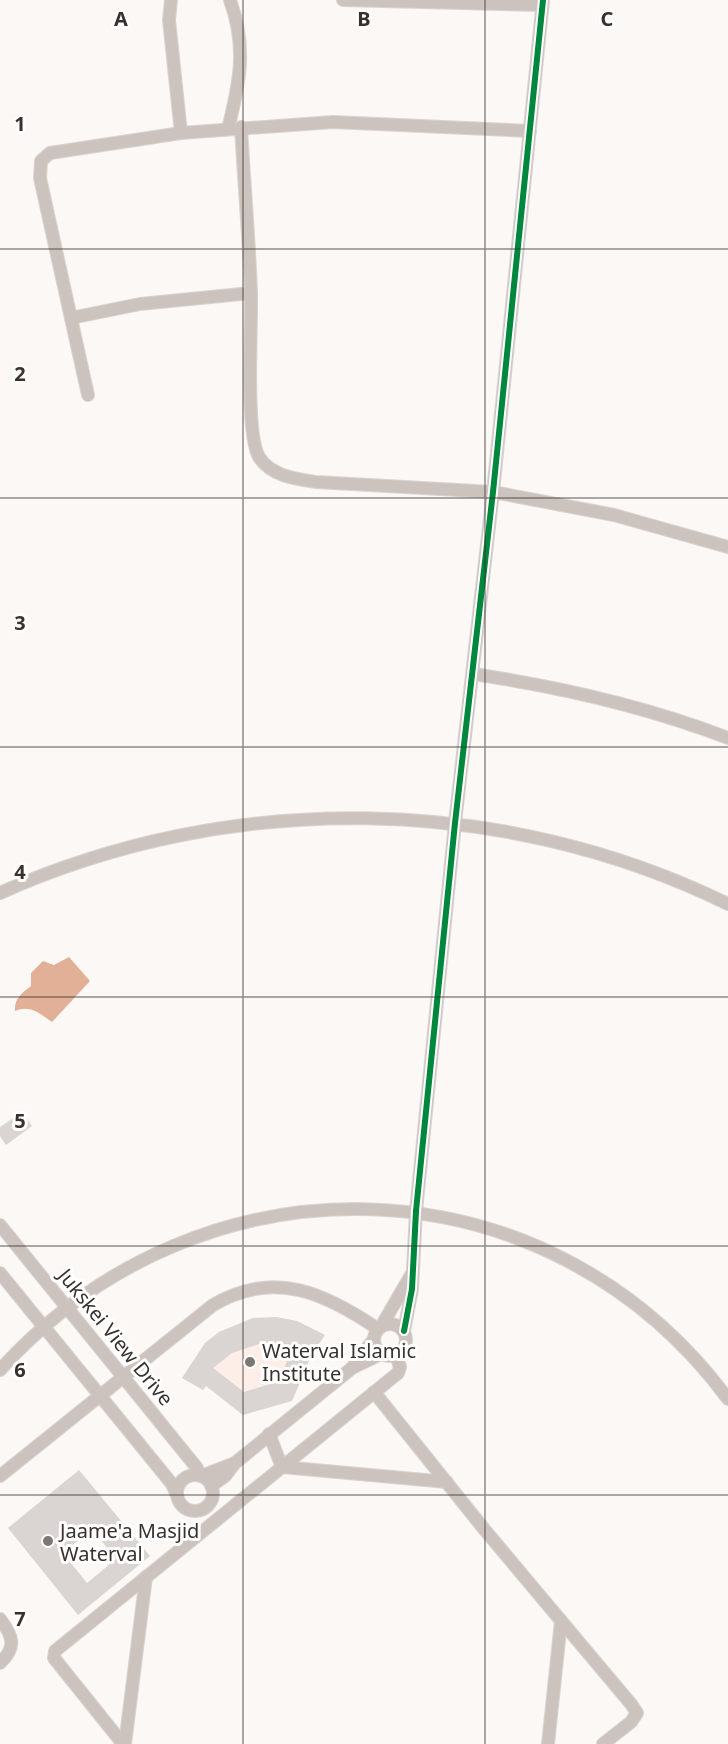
<svg xmlns="http://www.w3.org/2000/svg" width="728" height="1744" viewBox="0 0 728 1744" font-family="'Noto Sans',sans-serif">
	<style>
		.built { fill: #fdefe8 }
		.water { fill: #e2b097 }
		.building { fill: #dad4d2; fill-rule: evenodd }
		.lines { fill: none; stroke-linecap: round; stroke-linejoin: round }
		.minor-casing { stroke: #d8d4d3; stroke-width: 14 }
		.minor { stroke: #cdc3be; stroke-width: 12 }
		.cycleway-casing { stroke: #fff; stroke-width: 10 }
		.cycleway { stroke: #00873e; stroke-width: 6 }
		.grid { fill: none; stroke: #38312e; stroke-width: 1.5; stroke-opacity: 0.55 }
		.poi-dot { fill: #7d7774; stroke: #fff; stroke-width: 2 }
		.labels { text-anchor: middle; dominant-baseline: central; stroke-width: 6; stroke-linejoin: round; paint-order: stroke }
		.street-label { font-size: 20px; fill: #38312e; stroke: #fff }
		.poi-label { font-size: 20px; fill: #38312e; stroke: #fff; text-anchor: start }
		.grid-label { font-size: 20px; text-anchor: middle; font-weight: bold; fill: #38312e; stroke: #fff; stroke-width: 6; stroke-linejoin: round; paint-order: stroke }
	</style>
	<rect width="100%" height="100%" fill="#fcf8f6"/>
	<!-- built -->
	<path class="built" d="M276 1317 297 1321 325 1335 312 1354 292 1401 243 1415 206 1386 203 1390 182 1378 205 1343 219 1332 253 1318Z"/>
	<!-- water -->
	<path class="water" d="M69 957 90 981 52 1022C40 1014 31 1004 15 1011 14 999 22 993 31 986V973L43 961 54 965Z"/>
	<!-- building -->
	<g class="building">
		<path d="M22 1112 32 1126 6 1145 0 1136V1127Z"/>
		<path d="M276 1317 297 1321 325 1335 312 1354 292 1401 243 1415 206 1386 203 1390 182 1378 205 1343 219 1332 253 1318ZM262 1343 292 1346 280 1381 244 1392 213 1368 232 1353Z"/>
		<path d="M79 1470 150 1556 78 1615 8 1528ZM92 1529 116 1559 87 1583 63 1553Z"/>
	</g>
	<g class="lines">
		<!-- minor casing -->
		<g class="minor-casing">
			<g id="minor">
				<path d="M171 0 169 20 181 133"/>
				<path d="M343 0 542 5"/>
				<path d="M241 127C244 182 249 237 251 293 252 327 245 433 259 457 271 476 296 479 316 482L493 492 614 515 728 547"/>
				<path d="M228 129C240 81 247 47 230 0"/>
				<path d="M71 318 140 304 251 293"/>
				<path d="M88 395 40 178 41 161 50 153 181 133 333 122 530 131"/>
				<path d="M473 674C561 687 645 706 728 738"/>
				<path d="M0 893C230 790 501 793 728 904"/>
				<path d="M0 1225 197 1468V1475"/>
				<path d="M0 1273 172 1484 177 1495"/>
				<circle cx="390" cy="1340" r="16"/>
				<path d="M382 1325 411 1275"/>
				<path d="M404 1331 412 1289 416 1211 455 823 493 492 543 0"/>
				<path d="M352 1368 381 1354"/>
				<path d="M0 1370C201 1147 547 1155 728 1399"/>
				<path d="M374 1392 484 1529 631 1704 637 1713 631 1722 603 1744"/>
				<path d="M269 1434 282 1467 447 1482"/>
				<circle cx="195" cy="1493" r="18"/>
				<path d="M0 1476 213 1305C274 1269 325 1293 378 1329"/>
				<path d="M201 1476 235 1463"/>
				<path d="M211 1486 225 1476 235 1463 352 1368 374 1339"/>
				<path d="M0 1619C13 1636 17 1647 0 1663"/>
				<path d="M123 1744 54 1658 55 1651 398 1373 400 1367 396 1355"/>
				<path d="M125 1744 146 1577"/>
				<path d="M548 1744 561 1621"/>
			</g>
		</g>
		<!-- minor -->
		<use href="#minor" class="minor"/>
		<!-- cycleway casing -->
		<g class="cycleway-casing">
			<path id="cycleway" d="M404 1331 412 1289 416 1211 455 823 493 492 543 0"/>
		</g>
		<!-- cycleway -->
		<use href="#cycleway" class="cycleway"/>
	</g>
	<!-- grid -->
	<path class="grid" d="M243 0V1744M485 0V1744M0 249H728M0 498H728M0 747H728M0 997H728M0 1246H728M0 1495H728"/>
	<!-- markers -->
	<g class="poi-dot">
		<circle cx="250" cy="1362" r="6"/>
		<circle cx="48" cy="1541" r="6"/>
	</g>
	<g class="labels">
		<!-- street labels -->
		<g class="street-label">
			<text transform="translate(116 1337) rotate(51)">Jukskei View Drive</text>
		</g>
		<!-- poi labels -->
		<g class="poi-label">
			<text x="262" y="1350">Waterval Islamic<tspan x="262" dy="23">Institute</tspan></text>
			<text x="60" y="1530">Jaame'a Masjid<tspan x="60" dy="23">Waterval</tspan></text>
		</g>
	</g>
	<g class="grid-label">
		<text x="121" y="26">A</text>
		<text x="364" y="26">B</text>
		<text x="607" y="26">C</text>
		<text x="20" y="131">1</text>
		<text x="20" y="381">2</text>
		<text x="20" y="630">3</text>
		<text x="20" y="879">4</text>
		<text x="20" y="1128">5</text>
		<text x="20" y="1377">6</text>
		<text x="20" y="1626">7</text>
	</g>
</svg>
